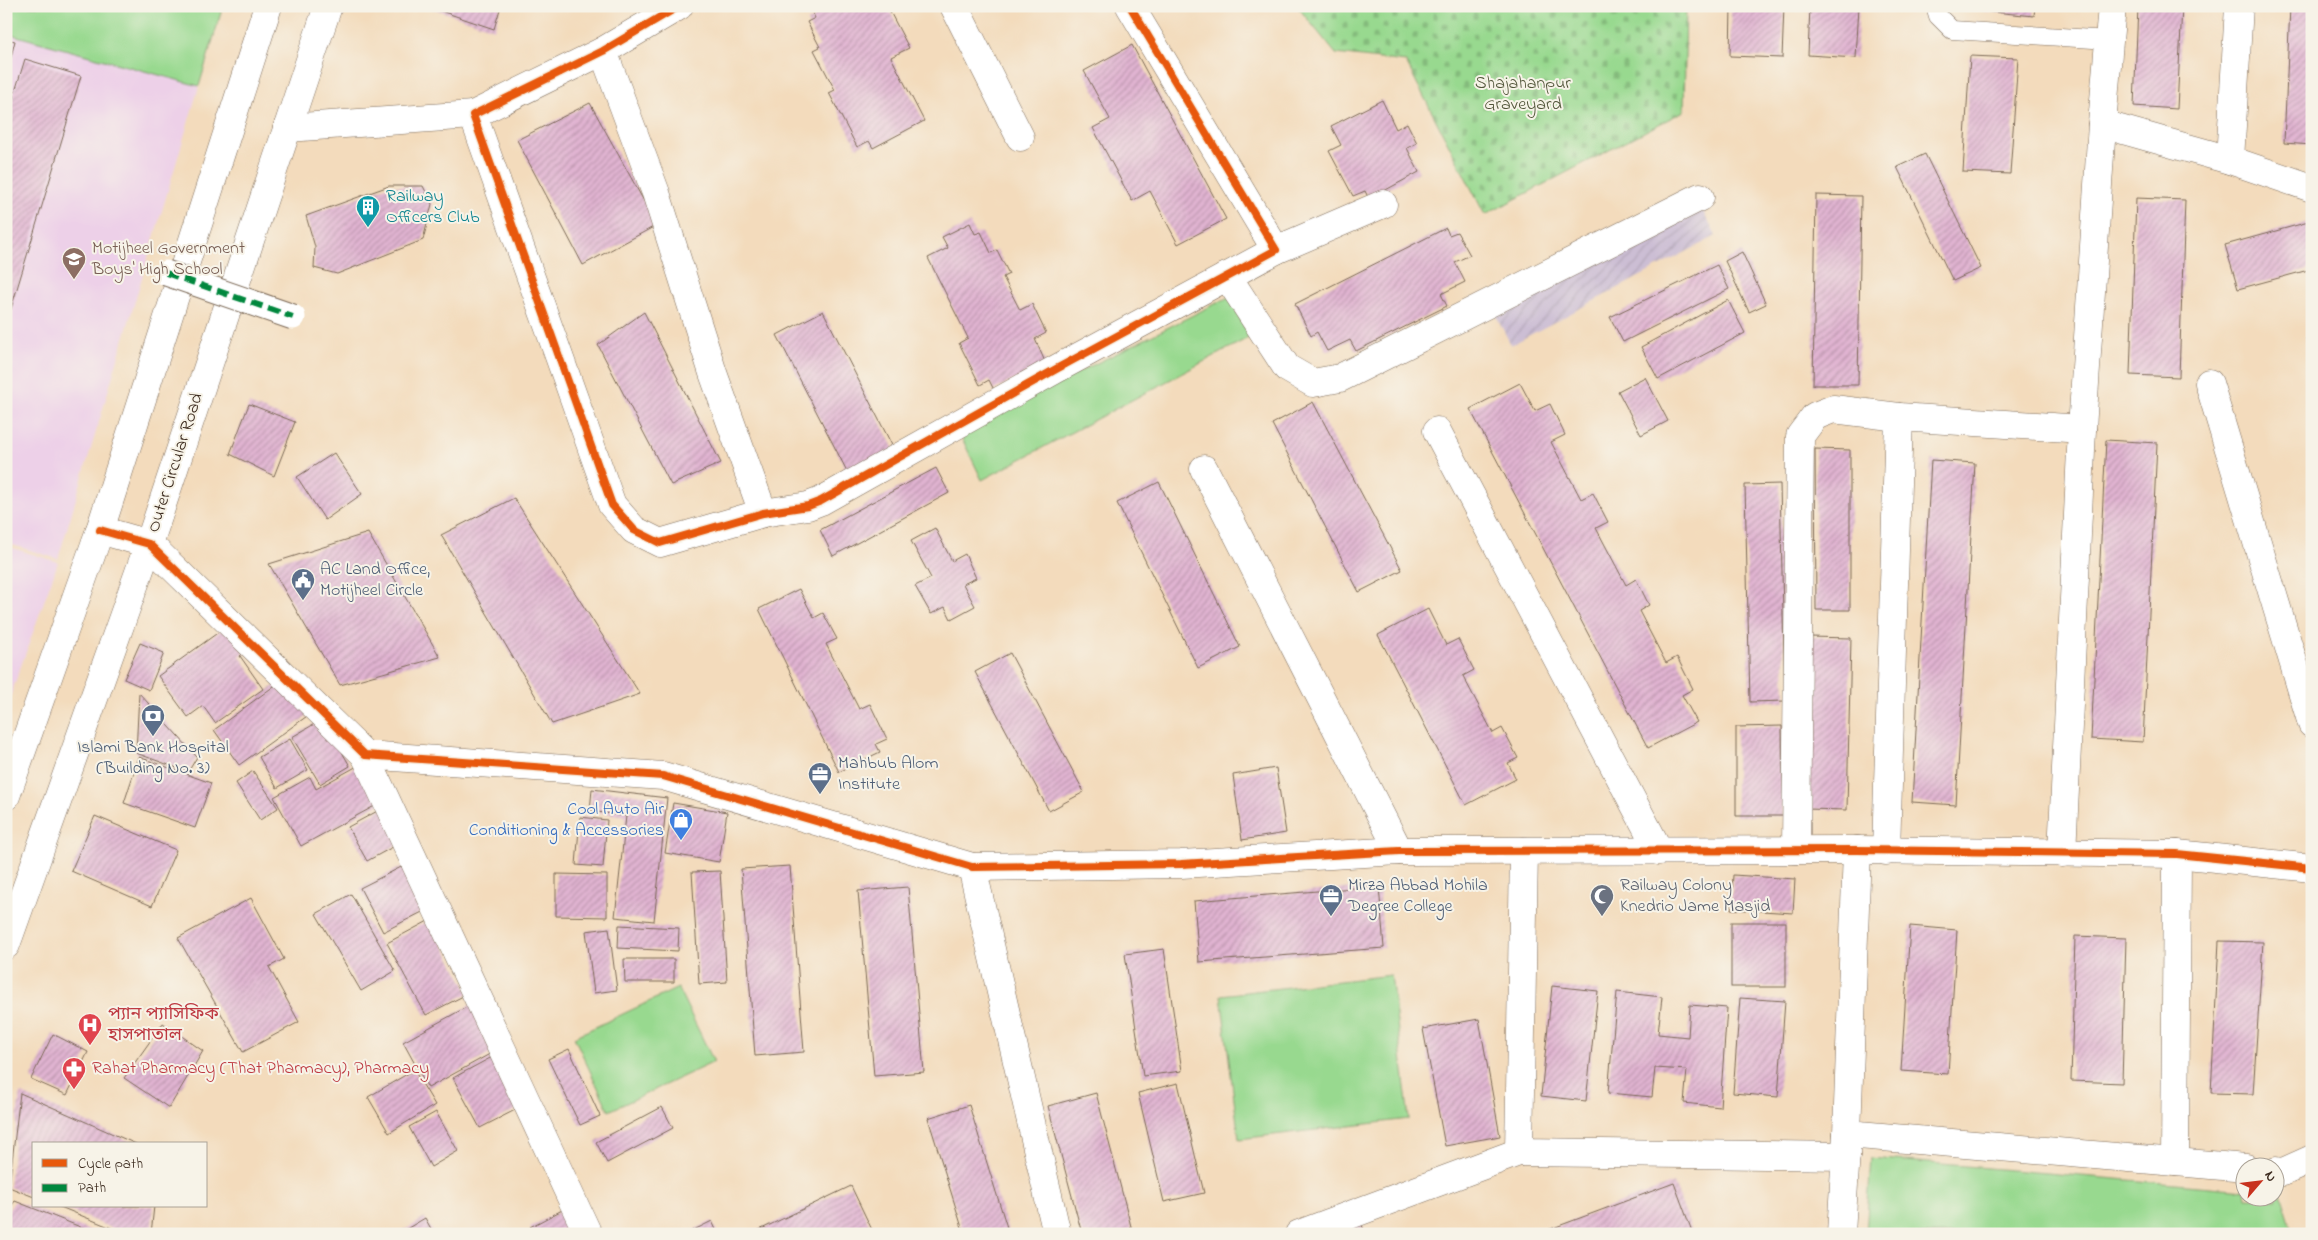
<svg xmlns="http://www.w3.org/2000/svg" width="2318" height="1240" viewBox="0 0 2318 1240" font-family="'Indie Flower','Noto Sans Bengali',sans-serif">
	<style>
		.built { fill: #edd0e8 }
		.industrial { fill: url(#industrial-furrows) }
		.cemetery { fill: url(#cemetery-stones); stroke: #6a8256 }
		.green { fill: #98d98f; stroke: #6a8256 }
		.building { fill: url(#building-hatch) }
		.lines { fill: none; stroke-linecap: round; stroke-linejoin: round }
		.service-casing { stroke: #7b6855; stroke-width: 19 }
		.minor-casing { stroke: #7b6855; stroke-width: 29 }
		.primary-casing { stroke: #7b6855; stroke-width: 29 }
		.service { stroke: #fff; stroke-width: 18 }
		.minor { stroke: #fff; stroke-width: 28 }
		.primary { stroke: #fff; stroke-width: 28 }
		.pedestrian-bridge-casing { stroke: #7b6855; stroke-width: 27; stroke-linecap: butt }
		.pedestrian-bridge { stroke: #fff; stroke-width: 25 }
		.quiet { stroke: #00873e; stroke-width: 6; stroke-dasharray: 12 6; stroke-linecap: butt }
		.cycleway-casing { stroke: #f7f3e8; stroke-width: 11 }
		.cycleway { stroke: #e8590c; stroke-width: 8 }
		.labels { text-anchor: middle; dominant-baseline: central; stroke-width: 4; stroke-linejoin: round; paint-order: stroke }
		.park-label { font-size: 18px; fill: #52563a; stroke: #f7f3e8 }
		.culture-label { font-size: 18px; fill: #0d838f; stroke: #f7f3e8; text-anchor: start }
		.education-label { font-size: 18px; fill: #785e54; stroke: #f7f3e8; text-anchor: start }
		.street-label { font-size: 18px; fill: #3b2a1e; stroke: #f7f3e8 }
		.service-label { font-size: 18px; fill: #4e5e75; stroke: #f7f3e8; text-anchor: start }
		.shop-label { font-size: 18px; fill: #366cbe; stroke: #f7f3e8; text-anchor: end }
		.worship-label { font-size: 18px; fill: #5b616d; stroke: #f7f3e8; text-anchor: start }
		.health-label { font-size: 18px; fill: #be3a42; stroke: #f7f3e8; text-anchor: start }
	</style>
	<defs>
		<pattern id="industrial-furrows" width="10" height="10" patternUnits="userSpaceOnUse" patternTransform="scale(1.25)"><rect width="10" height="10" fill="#ccbed4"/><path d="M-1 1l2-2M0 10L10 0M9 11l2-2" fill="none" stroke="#b0a3b6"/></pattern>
		<pattern id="cemetery-stones" width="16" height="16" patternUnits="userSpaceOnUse" patternTransform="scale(1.25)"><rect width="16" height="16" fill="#98d98f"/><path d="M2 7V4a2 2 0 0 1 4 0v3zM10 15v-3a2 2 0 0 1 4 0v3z" fill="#84ba7b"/></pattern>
		<pattern id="building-hatch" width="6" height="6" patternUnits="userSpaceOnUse" patternTransform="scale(1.25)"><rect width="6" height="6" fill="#e1b4d2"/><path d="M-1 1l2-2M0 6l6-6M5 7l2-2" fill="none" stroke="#b893aa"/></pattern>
	</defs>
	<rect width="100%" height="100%" fill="#f7f3e8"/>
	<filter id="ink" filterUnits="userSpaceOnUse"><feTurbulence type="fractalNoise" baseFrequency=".02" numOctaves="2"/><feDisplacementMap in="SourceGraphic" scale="10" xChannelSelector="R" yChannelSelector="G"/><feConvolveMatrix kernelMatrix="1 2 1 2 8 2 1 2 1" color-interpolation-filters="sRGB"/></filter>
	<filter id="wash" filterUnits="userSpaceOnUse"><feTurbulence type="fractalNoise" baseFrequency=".0096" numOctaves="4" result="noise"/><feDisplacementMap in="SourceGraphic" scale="20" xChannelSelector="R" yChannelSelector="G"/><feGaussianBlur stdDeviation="1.12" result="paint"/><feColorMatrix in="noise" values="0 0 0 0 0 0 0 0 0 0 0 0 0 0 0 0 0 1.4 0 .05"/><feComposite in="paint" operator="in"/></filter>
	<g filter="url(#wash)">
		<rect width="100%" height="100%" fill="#f3dbbc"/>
		<!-- built -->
		<g class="built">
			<path d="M6 6H223L58 559 6 543Z"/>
			<path d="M6 546 58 562 6 708Z"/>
		</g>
		<!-- industrial -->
		<path class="industrial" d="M1699 204 1716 236 1511 345 1494 312Z"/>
		<!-- cemetery -->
		<path class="cemetery" d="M1297 6H1686L1684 111 1485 215 1406 62 1336 54Z"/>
		<!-- green -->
		<g class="green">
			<path d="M6 6H223L199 86 6 33Z"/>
			<path d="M1229 297 1250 337 982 480 959 432Z"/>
			<path d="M1391 975 1409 1119 1239 1139 1221 995Z"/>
			<path d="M678 988 714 1062 609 1111 574 1037Z"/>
			<path d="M1871 1158 2245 1190 2246 1198H2276V1193H2280L2293 1234H1866Z"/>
		</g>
		<g id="blocks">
			<!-- building -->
			<g class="building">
				<path d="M426 6H501L494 29Z"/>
				<path d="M809 6H864L867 11 877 6H887L909 48 891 57 924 121 873 148 869 141 857 147 829 93 835 90 814 50 820 47 807 22 815 18Z"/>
				<path d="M1731 6H1784L1782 58 1730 56Z"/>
				<path d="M1810 6H1859L1856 58 1808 55Z"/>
				<path d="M1984 6H2035L2034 16 1983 11Z"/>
				<path d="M2138 6H2182L2177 109 2134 106Z"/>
				<path d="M2290 6H2312V145L2284 143Z"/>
				<path d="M6 39 15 41 7 72H6Z"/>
				<path d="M1132 45 1226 219 1178 244 1150 191 1132 201 1093 128 1110 119 1084 71Z"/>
				<path d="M1970 56 2018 58 2010 174 1963 172Z"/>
				<path d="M25 59 81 76 7 322 6 121Z"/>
				<path d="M1382 100 1396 129 1407 123 1417 143 1407 148 1419 172 1369 199 1365 191 1353 196 1329 151 1341 145 1331 126Z"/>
				<path d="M590 103 657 225 583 265 517 140Z"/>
				<path d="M1925 154 1981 268 1953 281 1897 167Z"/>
				<path d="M389 186H423L432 204 423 240 337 274 314 268 315 247 306 216Z"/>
				<path d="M1816 195 1861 196 1858 385H1813Z"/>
				<path d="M2136 198 2185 200 2179 377 2130 375Z"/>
				<path d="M2312 221V269L2238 289 2225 245Z"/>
				<path d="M970 223 975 234 981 232 991 253 997 250 1009 274 1003 277 1020 310 1032 304 1046 333 1035 339 1046 364 994 390 989 380 980 385 959 343 968 338 928 258 948 248 942 237Z"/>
				<path d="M1446 228 1449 235 1457 232 1470 255 1455 262 1465 282 1441 294 1447 306 1356 351 1350 340 1327 351 1317 332 1311 336 1295 304Z"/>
				<path d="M1742 252 1766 304 1749 312 1725 261Z"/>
				<path d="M1717 265 1729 289 1623 342 1610 317Z"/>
				<path d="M1728 300 1745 333 1658 379 1641 347Z"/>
				<path d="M823 311 896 453 850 477 777 335Z"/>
				<path d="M644 312 721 463 671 485 598 345Z"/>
				<path d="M2312 337V355H2311L2306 338Z"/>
				<path d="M1645 377 1668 421 1641 435 1618 391Z"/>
				<path d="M1520 383 1535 411 1550 404 1565 435 1551 442 1581 499 1593 493 1608 522 1596 528 1626 585 1636 579 1649 605 1639 611 1666 663 1677 657 1693 689 1682 695 1697 722 1648 748 1470 409Z"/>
				<path d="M1313 402 1402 570 1359 592 1272 424Z"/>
				<path d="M249 404 295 422 274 476 230 454Z"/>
				<path d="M2106 440 2157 443 2143 742 2091 739Z"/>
				<path d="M1815 449 1850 450V610H1816Z"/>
				<path d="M334 453 362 494 325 520 297 477Z"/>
				<path d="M1931 460 1975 463 1956 805 1912 802Z"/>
				<path d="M936 468 949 493 833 556 820 530Z"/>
				<path d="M1159 482 1240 647 1198 668 1117 503Z"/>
				<path d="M1780 484 1785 701 1750 702 1745 485Z"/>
				<path d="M514 498 640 694 552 724 441 535Z"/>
				<path d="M935 528 952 561 965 554 976 578 963 584 975 606 951 619 945 607 931 614 915 586 931 578 911 541Z"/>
				<path d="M368 533 440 657 340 685 269 564Z"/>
				<path d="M799 589 814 618 823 613 837 639 826 644 859 709 870 704 887 739 876 744 880 752 839 772 759 609Z"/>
				<path d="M1428 609 1446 645 1458 639 1474 670 1463 676 1493 733 1502 728 1518 758 1508 763 1516 779 1466 805 1378 635Z"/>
				<path d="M227 626 245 652 240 656 263 689 215 723 203 706 188 717 158 676Z"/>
				<path d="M1810 637 1851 638 1847 810 1805 809Z"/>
				<path d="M140 643 164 653 149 690 124 679Z"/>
				<path d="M1010 653 1084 792 1049 811 975 672Z"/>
				<path d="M285 678 310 714 239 765 214 730Z"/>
				<path d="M139 693 197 757 188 772 136 753Z"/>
				<path d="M323 719 350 766 320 784 292 737Z"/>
				<path d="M1782 726 1783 816H1736V727Z"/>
				<path d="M290 739 308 770 277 788 259 757Z"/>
				<path d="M139 757 211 783 195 828 124 803Z"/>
				<path d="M361 764 382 802 301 846 274 797 310 777 316 789Z"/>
				<path d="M1276 768 1286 833 1242 840 1233 775Z"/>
				<path d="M253 771 278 808 260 820 236 783Z"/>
				<path d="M592 789 667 798 654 921 615 917 626 816 590 811Z"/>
				<path d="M673 803 727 812 719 862 665 853Z"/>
				<path d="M383 808 402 842 367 861 348 827Z"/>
				<path d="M95 816 176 850 152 906 71 871Z"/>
				<path d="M580 817 607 820 603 867 576 865Z"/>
				<path d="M411 862 434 906 383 932 360 888Z"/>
				<path d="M790 866 804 1052 755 1056 741 869Z"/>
				<path d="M720 871 727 982 699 984 692 872Z"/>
				<path d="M556 874 607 875V917L556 916Z"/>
				<path d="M1733 875 1795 879 1793 913 1731 909Z"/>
				<path d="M1379 886 1384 948 1199 962 1194 901Z"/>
				<path d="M908 887 924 1072 874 1076 858 891Z"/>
				<path d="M351 894 395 971 361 991 316 914Z"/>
				<path d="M251 898 284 959 269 967 299 1022 243 1052 178 938Z"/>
				<path d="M430 920 469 993 426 1015 387 943Z"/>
				<rect x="1731" y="922" width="55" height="65"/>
				<path d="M619 925 679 928 678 951 618 948Z"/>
				<path d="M1910 926 1957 930 1948 1074 1901 1071Z"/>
				<path d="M609 928 617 990 594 993 586 931Z"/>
				<path d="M2075 936 2126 938 2122 1083 2071 1081Z"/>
				<path d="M2219 941 2263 942 2253 1094 2211 1093Z"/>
				<path d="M1164 949 1182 1071 1143 1076 1125 954Z"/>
				<path d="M624 959H674V982H625Z"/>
				<path d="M1552 986 1598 991 1586 1101 1541 1096Z"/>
				<path d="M1617 992 1662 997 1658 1034 1688 1037 1690 1005 1727 1008 1720 1107 1684 1103 1687 1070 1655 1068 1652 1097 1608 1093Z"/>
				<path d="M1740 998 1785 1001 1778 1097 1733 1093Z"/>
				<path d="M472 1004 497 1050 428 1088 403 1042Z"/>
				<path d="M1479 1019 1500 1136 1445 1146 1423 1029Z"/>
				<path d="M163 1023 203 1051 169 1108 124 1078Z"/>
				<path d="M53 1034 88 1052 67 1095 31 1079Z"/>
				<path d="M569 1049 600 1116 580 1125 548 1059Z"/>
				<path d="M492 1057 519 1108 480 1128 453 1078Z"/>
				<path d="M414 1070 435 1105 389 1133 368 1097Z"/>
				<path d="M1178 1083 1204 1193 1164 1202 1138 1093Z"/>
				<path d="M20 1093 136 1144H34V1197L9 1187Z"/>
				<path d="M1096 1093 1133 1234H1082L1048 1106Z"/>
				<path d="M969 1105 1009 1234H964L928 1118Z"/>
				<path d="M662 1107 673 1128 607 1163 596 1142Z"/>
				<path d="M436 1112 458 1151 431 1167 409 1127Z"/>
				<path d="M1674 1183 1693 1234H1537Z"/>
				<path d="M851 1186 874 1234H751Z"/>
				<path d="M15 1201 98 1234H6V1213Z"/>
				<path d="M58 1206H154L151 1234H126Z"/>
				<path d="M564 1209 577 1234H534L530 1227Z"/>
				<path d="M425 1218 434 1234H398Z"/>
				<path d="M712 1221 718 1234H686Z"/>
				<path d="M1360 1221 1366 1234H1336Z"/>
			</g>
		</g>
	</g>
	<g filter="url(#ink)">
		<use href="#blocks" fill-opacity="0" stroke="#7b6855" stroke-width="1"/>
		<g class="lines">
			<!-- service casing -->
			<g class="service-casing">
				<path id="service" d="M1935 6 1938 16 1952 30 2109 40"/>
			</g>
			<!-- minor casing -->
			<g class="minor-casing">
				<g id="minor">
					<path d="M679 6 603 51 473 115 612 505 634 530 660 543 763 513 808 506 821 501 1058 368 1276 250 1130 6"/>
					<path d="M954 6 1020 137"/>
					<path d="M2112 6 2102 124 2230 160 2312 188"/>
					<path d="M603 51 656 193 713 373 763 513"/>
					<path d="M287 128 473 115"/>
					<path d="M2230 160 2239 6"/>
					<path d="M1276 250 1383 204"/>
					<path d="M1227 276 1287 368 1313 383 1340 378 1700 197"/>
					<path d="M2209 383 2312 724"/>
					<path d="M1437 431 1659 851"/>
					<path d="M1204 469 1399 851"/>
					<path d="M100 530 149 544 365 755 663 776 972 867 1181 864 1399 851 1857 850 2177 854 2312 868"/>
					<path d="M365 755 588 1234"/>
					<path d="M1796 850 1800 436 1815 416 1833 409 1899 417 2082 429"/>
					<path d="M1524 851 1519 1152 1846 1156"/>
					<path d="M1886 851 1899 417"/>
					<path d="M2062 853 2082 429 2102 124"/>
					<path d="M972 867 1057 1234"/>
					<path d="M1847 1134 2246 1168"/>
					<path d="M2175 1162 2177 854"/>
					<path d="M2276 1171 2283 1172 2312 1159"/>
					<path d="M1299 1234 1519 1152"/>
					<path d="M1841 1234 1847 1134 1857 850"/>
				</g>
			</g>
			<!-- primary casing -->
			<g class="primary-casing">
				<g id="primary">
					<path d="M6 796 100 530 268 6"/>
					<path d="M6 945 149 544 328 6"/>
				</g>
			</g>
			<!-- service -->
			<use href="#service" class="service"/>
			<!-- minor -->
			<use href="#minor" class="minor"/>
			<!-- primary -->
			<use href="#primary" class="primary"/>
			<!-- pedestrian-bridge casing -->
			<g class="pedestrian-bridge-casing">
				<path id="pedestrian-bridge" d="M166 273 293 317"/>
			</g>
			<!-- pedestrian-bridge -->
			<use href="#pedestrian-bridge" class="pedestrian-bridge"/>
			<!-- quiet -->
			<path class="quiet" d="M166 273 293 317"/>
			<!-- cycleway casing -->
			<g class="cycleway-casing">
				<g id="cycleway">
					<path d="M679 6 603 51 473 115 612 505 634 530 660 543 763 513 808 506 821 501 1058 368 1276 250 1130 6"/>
					<path d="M100 530 149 544 365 755 663 776 972 867 1181 864 1399 851 1857 850 2177 854 2312 868"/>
				</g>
			</g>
			<!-- cycleway -->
			<use href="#cycleway" class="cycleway"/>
		</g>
	</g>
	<!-- icons -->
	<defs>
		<g id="building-pin" transform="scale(1.25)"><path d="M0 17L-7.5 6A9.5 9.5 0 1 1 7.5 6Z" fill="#0f9aa8" stroke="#f7f3e8"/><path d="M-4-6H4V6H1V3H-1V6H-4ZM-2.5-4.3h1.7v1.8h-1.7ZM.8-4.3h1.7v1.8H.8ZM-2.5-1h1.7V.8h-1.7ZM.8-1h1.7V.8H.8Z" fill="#fff"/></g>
		<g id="school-pin" transform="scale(1.25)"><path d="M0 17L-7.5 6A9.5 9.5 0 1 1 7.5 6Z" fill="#8d6e63" stroke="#f7f3e8"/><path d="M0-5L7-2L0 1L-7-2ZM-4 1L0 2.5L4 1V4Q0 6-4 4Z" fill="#fff"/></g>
		<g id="civic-pin" transform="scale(1.25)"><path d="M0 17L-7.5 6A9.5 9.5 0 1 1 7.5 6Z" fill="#5c6f8a" stroke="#f7f3e8"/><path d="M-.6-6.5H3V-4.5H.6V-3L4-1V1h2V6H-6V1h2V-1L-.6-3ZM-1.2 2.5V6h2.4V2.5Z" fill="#fff"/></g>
		<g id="bank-pin" transform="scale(1.25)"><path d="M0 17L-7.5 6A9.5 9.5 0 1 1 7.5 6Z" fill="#5c6f8a" stroke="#f7f3e8"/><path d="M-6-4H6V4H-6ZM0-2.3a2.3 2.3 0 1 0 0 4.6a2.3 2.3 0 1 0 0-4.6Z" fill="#fff"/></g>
		<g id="office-pin" transform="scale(1.25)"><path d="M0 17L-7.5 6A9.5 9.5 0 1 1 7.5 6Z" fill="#5c6f8a" stroke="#f7f3e8"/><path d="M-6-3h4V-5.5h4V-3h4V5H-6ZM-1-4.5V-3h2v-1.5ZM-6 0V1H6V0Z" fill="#fff"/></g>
		<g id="shop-pin" transform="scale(1.25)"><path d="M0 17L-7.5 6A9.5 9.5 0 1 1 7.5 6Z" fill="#3f7fe0" stroke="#f7f3e8"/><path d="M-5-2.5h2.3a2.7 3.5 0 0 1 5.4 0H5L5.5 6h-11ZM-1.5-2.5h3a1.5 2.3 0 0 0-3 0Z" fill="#fff"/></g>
		<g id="mosque-pin" transform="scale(1.25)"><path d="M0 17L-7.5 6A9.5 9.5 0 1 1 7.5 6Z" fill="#6b7280" stroke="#f7f3e8"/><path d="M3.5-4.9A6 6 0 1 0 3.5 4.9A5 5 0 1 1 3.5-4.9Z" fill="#fff"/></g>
		<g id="hospital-pin" transform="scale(1.25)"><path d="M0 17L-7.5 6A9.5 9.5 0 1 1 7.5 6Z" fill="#e0444e" stroke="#f7f3e8"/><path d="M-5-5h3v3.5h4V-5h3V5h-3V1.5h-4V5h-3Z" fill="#fff"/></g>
		<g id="pharmacy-pin" transform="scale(1.25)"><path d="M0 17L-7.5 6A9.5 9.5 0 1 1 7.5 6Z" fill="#e0444e" stroke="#f7f3e8"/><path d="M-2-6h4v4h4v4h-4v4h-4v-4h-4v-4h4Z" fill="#fff"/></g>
	</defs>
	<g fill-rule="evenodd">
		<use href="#building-pin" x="368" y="207"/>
		<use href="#school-pin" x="74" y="259"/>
		<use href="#civic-pin" x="303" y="580"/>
		<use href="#bank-pin" x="153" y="716"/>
		<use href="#office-pin" x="820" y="774"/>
		<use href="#shop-pin" x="681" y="820"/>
		<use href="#office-pin" x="1331" y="896"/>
		<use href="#mosque-pin" x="1602" y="896"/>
		<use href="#hospital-pin" x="90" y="1025"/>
		<use href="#pharmacy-pin" x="74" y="1069"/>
	</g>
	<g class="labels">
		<!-- park labels -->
		<g class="park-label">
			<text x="1523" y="84">Shajahanpur<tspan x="1523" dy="21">Graveyard</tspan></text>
		</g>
		<!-- culture labels -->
		<g class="culture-label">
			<text x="386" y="197">Railway<tspan x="386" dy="21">Officers Club</tspan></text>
		</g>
		<!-- education labels -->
		<g class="education-label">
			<text x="92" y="249">Motijheel Government<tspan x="92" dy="21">Boys' High School</tspan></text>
		</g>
		<!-- street labels -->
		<g class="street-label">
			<text transform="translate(176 463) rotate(-72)">Outer Circular Road</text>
		</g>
		<!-- service labels -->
		<g class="service-label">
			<text x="320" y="570">AC Land Office,<tspan x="320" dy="21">Motijheel Circle</tspan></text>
			<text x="153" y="748" text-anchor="middle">Islami Bank Hospital<tspan x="153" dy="21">(Building No. 3)</tspan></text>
			<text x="838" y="764">Mahbub Alom<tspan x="838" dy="21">Institute</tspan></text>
			<text x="1348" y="886">Mirza Abbad Mohila<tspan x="1348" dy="21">Degree College</tspan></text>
		</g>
		<!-- shop labels -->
		<g class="shop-label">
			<text x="664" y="810">Cool Auto Air<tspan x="664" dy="21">Conditioning &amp; Accessories</tspan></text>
		</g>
		<!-- worship labels -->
		<g class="worship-label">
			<text x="1620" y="886">Railway Colony<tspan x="1620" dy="21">Knedrio Jame Masjid</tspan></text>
		</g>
		<!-- health labels -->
		<g class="health-label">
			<text x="108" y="1015">প্যান প্যাসিফিক<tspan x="108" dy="21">হাসপাতাল</tspan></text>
			<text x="92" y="1069">Rahat Pharmacy (That Pharmacy), Pharmacy</text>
		</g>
	</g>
	<!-- margin -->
	<rect width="2318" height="1240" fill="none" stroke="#f7f3e8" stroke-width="25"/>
	<!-- legend -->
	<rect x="32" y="1142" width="175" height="65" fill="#f7f3e8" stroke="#aca397"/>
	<rect x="42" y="1159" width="25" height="8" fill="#e8590c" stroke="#aca397"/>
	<text x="78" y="1168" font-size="15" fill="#3b2a1e">Cycle path</text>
	<rect x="42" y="1184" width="25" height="8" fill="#00873e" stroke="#aca397"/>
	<text x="78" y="1192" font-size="15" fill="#3b2a1e">Path</text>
	<!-- north arrow -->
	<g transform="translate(2260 1182) rotate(62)"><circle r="24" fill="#f7f3e8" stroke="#aca397"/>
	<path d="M0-4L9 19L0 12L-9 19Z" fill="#c8321e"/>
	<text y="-8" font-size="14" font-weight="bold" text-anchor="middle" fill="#3b2a1e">N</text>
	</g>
</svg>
